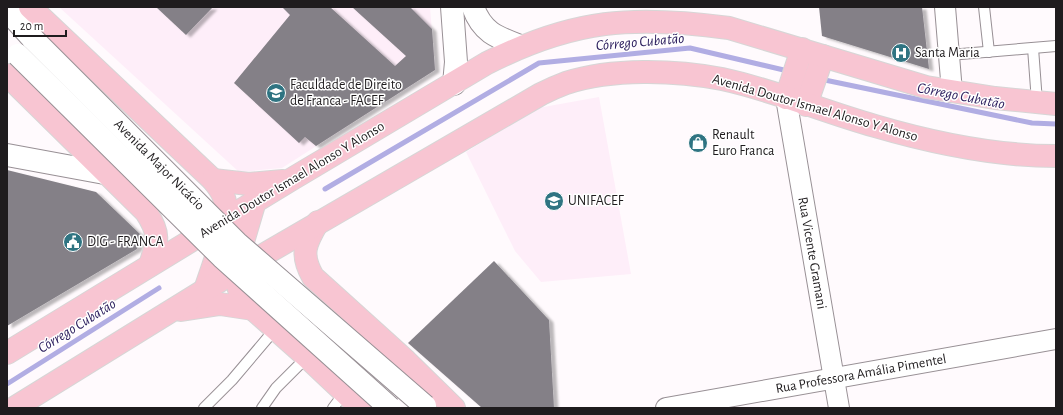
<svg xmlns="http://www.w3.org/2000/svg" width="1063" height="415" viewBox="0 0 1063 415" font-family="'Alegreya Sans',sans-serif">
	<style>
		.built { fill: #feeef9 }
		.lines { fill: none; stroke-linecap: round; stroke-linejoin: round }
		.stream { stroke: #b1ade3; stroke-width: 5 }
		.building { fill: #848087; filter: url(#shadow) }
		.service-casing { stroke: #989095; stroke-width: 12 }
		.minor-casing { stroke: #989095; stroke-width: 22 }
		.tertiary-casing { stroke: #989095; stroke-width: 24 }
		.secondary-casing { stroke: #989095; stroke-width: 24 }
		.primary-casing { stroke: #d7d6d6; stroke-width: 24 }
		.service { stroke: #fff; stroke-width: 10 }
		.minor { stroke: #fff; stroke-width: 20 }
		.tertiary { stroke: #fff; stroke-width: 22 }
		.secondary { stroke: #fff; stroke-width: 22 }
		.primary { stroke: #f8c5d2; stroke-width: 22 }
		.secondary-bridge-casing { stroke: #989095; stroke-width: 24; stroke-linecap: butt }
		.secondary-bridge { stroke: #fff; stroke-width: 22 }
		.labels { text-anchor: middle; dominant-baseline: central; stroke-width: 3; stroke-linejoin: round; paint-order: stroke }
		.poi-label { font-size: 14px; fill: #1f1c1e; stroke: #fff; text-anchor: start }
		.street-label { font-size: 14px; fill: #1f1c1e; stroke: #fff }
		.water-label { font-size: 15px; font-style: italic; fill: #2e205f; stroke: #fff }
	</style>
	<defs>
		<filter id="shadow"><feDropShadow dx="4.5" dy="2.5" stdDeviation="1" flood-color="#0004"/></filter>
	</defs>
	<rect width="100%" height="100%" fill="#fffafd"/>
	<!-- built -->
	<g class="built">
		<path d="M59 7H430L435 70 282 168 239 172Z"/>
		<path d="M599 97 631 274 541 282 515 251 466 152 538 108Z"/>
	</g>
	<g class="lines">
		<!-- stream -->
		<g class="stream">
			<path d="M820 79 1032 123 1056 124"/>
			<path d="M325 189 539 63 690 48 788 71"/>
			<path d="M7 384 159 288"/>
		</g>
	</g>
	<!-- building -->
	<g class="building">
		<path d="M156 7H213L186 35Z"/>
		<path d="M282 7H330L395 66 406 56 352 7H410L432 29 435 70 316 146 305 137 299 143 234 83 290 15Z"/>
		<path d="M819 7H922L929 69 822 36Z"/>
		<path d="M7 170 96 192 142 236 137 249 7 326Z"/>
		<path d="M494 261 549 320 554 408H482L408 343Z"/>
	</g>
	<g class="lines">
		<!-- service casing -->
		<g class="service-casing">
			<g id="service">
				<path d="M984 7 989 52"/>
				<path d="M1033 48 1037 102"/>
				<path d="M949 55 1056 46"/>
				<path d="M204 408 232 380 276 328"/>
				<path d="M262 408 276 388 307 357"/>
				<path d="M333 408 345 392"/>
			</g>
		</g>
		<!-- minor casing -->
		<g class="minor-casing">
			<g id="minor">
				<path d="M945 7 952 92"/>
				<path d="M786 98 839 408"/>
				<path d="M666 408 1056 339"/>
			</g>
		</g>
		<!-- tertiary casing -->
		<g class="tertiary-casing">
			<g id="tertiary">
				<path d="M452 7 456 62 454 84"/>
				<path d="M473 7C482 32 496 37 520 46"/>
				<path d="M7 155 110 174"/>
			</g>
		</g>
		<!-- secondary casing -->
		<g class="secondary-casing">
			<path id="secondary" d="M7 10 33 39"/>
		</g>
		<!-- primary casing -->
		<g class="primary-casing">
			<g id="primary">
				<path d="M30 7 213 180C217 185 222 191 224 198 232 219 212 268 205 290"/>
				<path d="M7 75 146 212C160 233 158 241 150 265"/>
				<path d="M786 98 802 49"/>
				<path d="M806 105 823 56"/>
				<path d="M213 180 249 184 283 181"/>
				<path d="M255 201 234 272 240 293 253 309 307 357 361 408"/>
				<path d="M318 222C305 244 300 254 313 277L406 361 454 408"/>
				<path d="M181 310 220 304 253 309"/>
				<path d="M7 353 292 179 487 63C574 19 633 15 729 28L926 87 995 98 1056 104"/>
				<path d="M14 408 234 272 541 94C549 90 558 86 566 83 612 68 675 70 722 79 774 90 824 112 875 126 933 143 995 156 1056 156"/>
			</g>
		</g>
		<!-- service -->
		<use href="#service" class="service"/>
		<!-- minor -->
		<use href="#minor" class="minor"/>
		<!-- tertiary -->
		<use href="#tertiary" class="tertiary"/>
		<!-- secondary -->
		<use href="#secondary" class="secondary"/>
		<!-- primary -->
		<use href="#primary" class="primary"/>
		<!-- secondary-bridge casing -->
		<g class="secondary-bridge-casing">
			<g id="secondary-bridge">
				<path d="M33 39 237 243 425 406"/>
				<path d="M18 55 222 257 390 408"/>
			</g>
		</g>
		<!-- secondary-bridge -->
		<use href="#secondary-bridge" class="secondary-bridge"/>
	</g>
	<!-- icons -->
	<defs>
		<g id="hospital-disc" transform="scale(1)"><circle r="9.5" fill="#2f7482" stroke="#fff"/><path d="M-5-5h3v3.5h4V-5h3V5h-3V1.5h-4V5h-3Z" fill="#fff"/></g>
		<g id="university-disc" transform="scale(1)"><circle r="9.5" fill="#2f7482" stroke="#fff"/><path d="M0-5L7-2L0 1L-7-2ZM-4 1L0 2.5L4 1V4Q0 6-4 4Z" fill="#fff"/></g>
		<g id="shop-disc" transform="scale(1)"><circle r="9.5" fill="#2f7482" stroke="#fff"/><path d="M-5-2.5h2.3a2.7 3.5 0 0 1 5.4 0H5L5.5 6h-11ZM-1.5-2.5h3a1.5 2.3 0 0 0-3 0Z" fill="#fff"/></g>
		<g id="civic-disc" transform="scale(1)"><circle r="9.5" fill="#2f7482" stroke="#fff"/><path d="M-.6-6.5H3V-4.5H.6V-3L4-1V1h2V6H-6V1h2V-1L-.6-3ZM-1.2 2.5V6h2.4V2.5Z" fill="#fff"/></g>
	</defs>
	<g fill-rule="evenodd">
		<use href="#hospital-disc" x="901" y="53"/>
		<use href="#university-disc" x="276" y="93"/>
		<use href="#shop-disc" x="698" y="143"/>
		<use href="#university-disc" x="554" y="201"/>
		<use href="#civic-disc" x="73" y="242"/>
	</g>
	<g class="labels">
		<!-- poi labels -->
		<g class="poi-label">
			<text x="915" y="53">Santa Maria</text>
			<text x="290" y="85">Faculdade de Direito<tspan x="290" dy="16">de Franca - FACEF</tspan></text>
			<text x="712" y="135">Renault<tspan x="712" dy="16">Euro Franca</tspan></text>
			<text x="568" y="201">UNIFACEF</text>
			<text x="87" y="242">DIG - FRANCA</text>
		</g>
		<!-- street labels -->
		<g class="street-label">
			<text transform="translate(815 108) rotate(16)">Avenida Doutor Ismael Alonso Y Alonso</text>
			<text transform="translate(159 165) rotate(45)">Avenida Major Nicácio</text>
			<text transform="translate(292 180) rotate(-31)">Avenida Doutor Ismael Alonso Y Alonso</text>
			<text transform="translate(812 253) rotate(80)">Rua Vicente Gramani</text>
			<text transform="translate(861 374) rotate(-10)">Rua Professora Amália Pimentel</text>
		</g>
		<!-- water labels -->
		<g class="water-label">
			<text transform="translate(640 42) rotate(-5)">Córrego Cubatão</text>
			<text transform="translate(961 96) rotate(11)">Córrego Cubatão</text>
			<text transform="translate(77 326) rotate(-32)">Córrego Cubatão</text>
		</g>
	</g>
	<!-- border -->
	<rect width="1063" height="415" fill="none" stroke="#1f1c1e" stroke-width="16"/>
	<!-- scale -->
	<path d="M14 30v6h52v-6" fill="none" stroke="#1f1c1e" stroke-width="2"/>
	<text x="20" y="30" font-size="12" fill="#1f1c1e" stroke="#ffffff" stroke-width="3" paint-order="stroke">20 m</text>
</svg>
